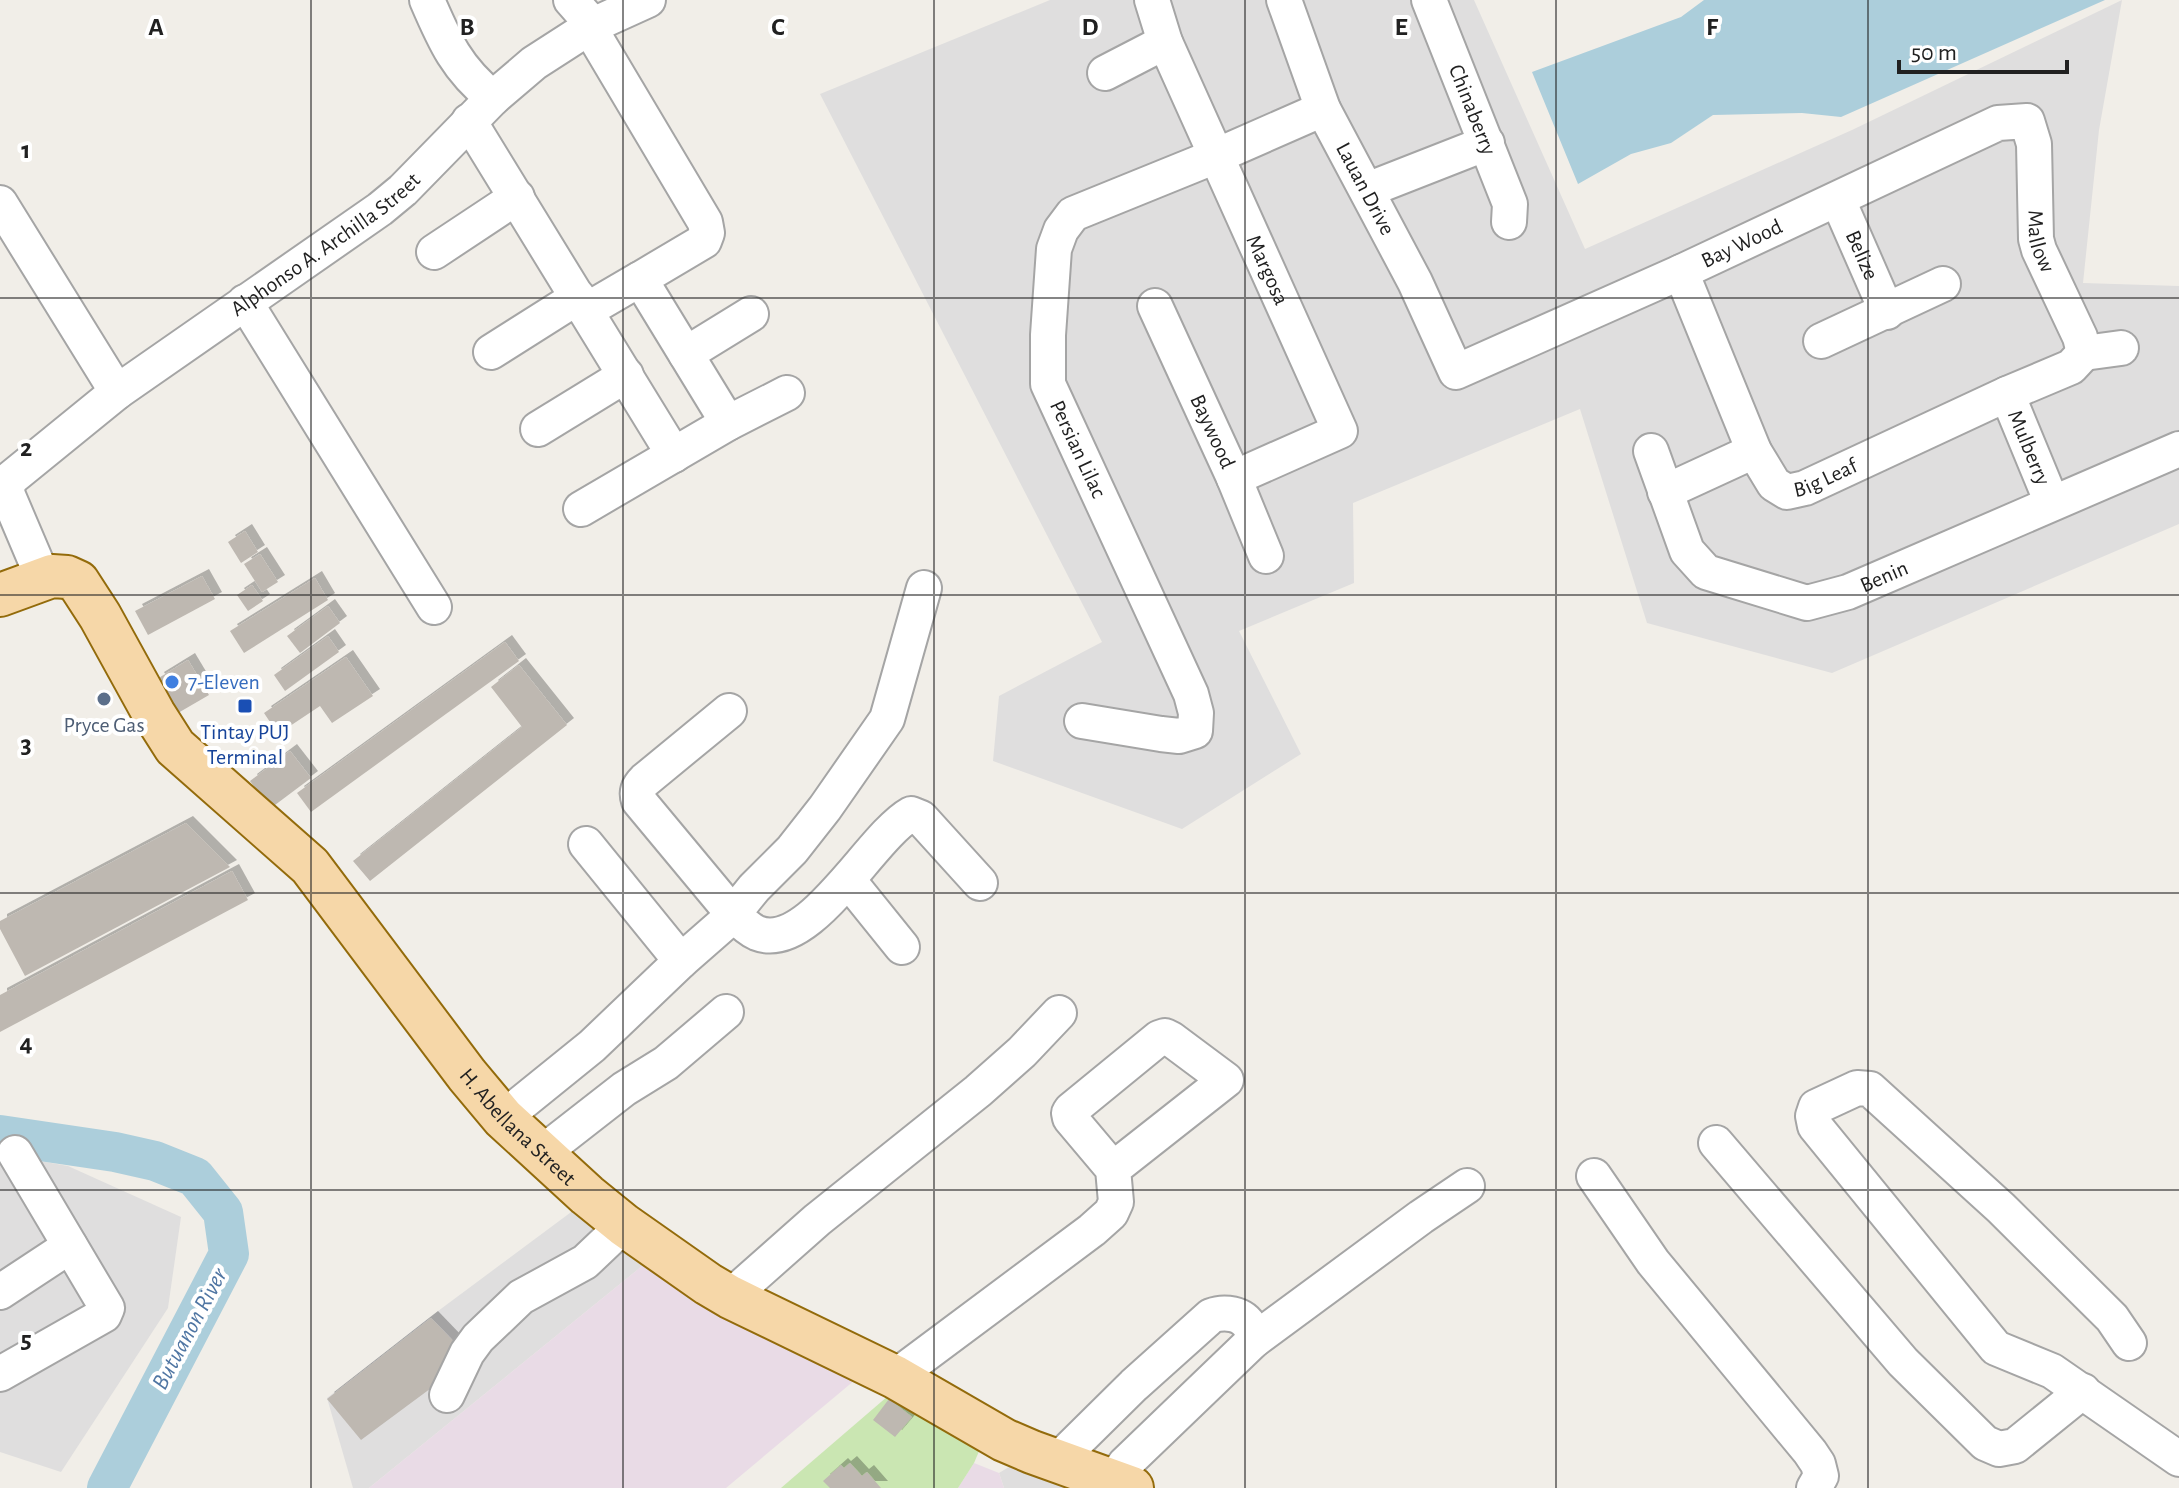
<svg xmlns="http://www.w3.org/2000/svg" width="2179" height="1488" viewBox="0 0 2179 1488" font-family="'Alegreya Sans',sans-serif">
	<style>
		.residential { fill: #dfdede }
		.industrial { fill: #e9dbe6 }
		.grass { fill: #cae6b2 }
		.water { fill: #accedb }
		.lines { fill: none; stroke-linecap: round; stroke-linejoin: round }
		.river { stroke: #accedb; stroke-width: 40 }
		.building { fill: #beb8b1; filter: url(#shadow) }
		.minor-casing { stroke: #a5a5a5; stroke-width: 38 }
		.major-casing { stroke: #936b0b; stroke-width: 46 }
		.minor { stroke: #fff; stroke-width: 34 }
		.major { stroke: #f6d7a8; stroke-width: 42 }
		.grid { fill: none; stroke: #212121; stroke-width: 2; stroke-opacity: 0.55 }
		.shop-dot { fill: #3f7fe0; stroke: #fff; stroke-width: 3 }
		.service-dot { fill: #5c6f8a; stroke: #fff; stroke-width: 3 }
		.transit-dot { fill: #1a4fb4; stroke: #fff; stroke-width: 3 }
		.labels { text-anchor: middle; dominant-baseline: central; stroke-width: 8; stroke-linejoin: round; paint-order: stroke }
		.street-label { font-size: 22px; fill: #212121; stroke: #fff }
		.shop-label { font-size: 22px; fill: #366cbe; stroke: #fff; text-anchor: start }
		.service-label { font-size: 22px; fill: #4e5e75; stroke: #fff }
		.transit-label { font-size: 22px; fill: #164399; stroke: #fff }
		.water-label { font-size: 24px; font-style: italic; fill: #5076a3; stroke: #fff }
		.grid-label { font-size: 26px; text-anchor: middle; font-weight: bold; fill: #212121; stroke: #fff; stroke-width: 8; stroke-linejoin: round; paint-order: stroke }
	</style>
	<defs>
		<filter id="shadow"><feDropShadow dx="7" dy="-7" stdDeviation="0" flood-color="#0004"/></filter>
	</defs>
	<rect width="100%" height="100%" fill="#f1eee8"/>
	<!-- residential -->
	<g class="residential">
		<path d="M1050 0H1474L1585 249 1852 130 2122 0 2099 130 2083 283 2179 286V524L1832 673 1647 623 1580 409 1353 503 1354 583 1239 631 1301 754 1182 829 993 761 999 696 1102 642 820 94Z"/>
		<path d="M0 1154 68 1166 181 1217 168 1308 61 1472 0 1452Z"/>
		<path d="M582 1204 652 1258 369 1488H353L327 1398 430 1317Z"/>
		<path d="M1019 1461 1079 1488H1004L999 1473Z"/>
	</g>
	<!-- industrial -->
	<g class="industrial">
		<path d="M652 1258 855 1380 726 1488H369Z"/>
		<path d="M974 1463 999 1473 1004 1488H958Z"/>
	</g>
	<!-- grass -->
	<path class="grass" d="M888 1396 980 1449 974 1463 958 1488H781Z"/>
	<!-- water -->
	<path class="water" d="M1704 0H2105L1841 117 1802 113 1713 115 1671 143 1631 154 1578 184 1532 72 1681 17Z"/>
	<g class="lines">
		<!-- river -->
		<path class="river" d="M0 1135 115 1152 155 1161 195 1177 223 1212 229 1254 107 1488"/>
	</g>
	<!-- building -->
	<g class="building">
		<path d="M245 531 258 552 241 563 228 542Z"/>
		<path d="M260 554 278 582 262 592 244 564Z"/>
		<path d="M202 576 215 599 148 635 135 611Z"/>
		<path d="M315 578 328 600 244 653 230 631Z"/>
		<path d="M252 585 263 601 248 611 237 595Z"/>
		<path d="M328 606 340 623 300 653 287 636Z"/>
		<path d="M328 636 339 652 285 691 274 675Z"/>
		<path d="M505 642 519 661 311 812 297 793Z"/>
		<path d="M346 657 373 696 332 723 320 706 278 734 264 713Z"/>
		<path d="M188 660 209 695 178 713 157 679Z"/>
		<path d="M519 665 567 725 370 881 353 861 522 727 491 687Z"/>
		<path d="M290 751 311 778 271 808 250 781Z"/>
		<path d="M186 823 230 867 25 976 0 929V921Z"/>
		<path d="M232 871 248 900 0 1032V995Z"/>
		<path d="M431 1318 458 1346 442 1380 361 1440 327 1399Z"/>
		<path d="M889 1399 912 1417 895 1437 873 1420Z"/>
		<path d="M850 1463 862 1476 867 1472 881 1488H830L823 1481 841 1465 844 1468Z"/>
	</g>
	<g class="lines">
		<!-- minor casing -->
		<g class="minor-casing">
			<g id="minor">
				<path d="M427 0C445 42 457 69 493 98"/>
				<path d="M571 0 593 25"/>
				<path id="s1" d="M1152 0 1165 42 1340 431 1234 478"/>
				<path id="s2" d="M1284 0 1323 109 1415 282 1456 372 1681 272 1998 123 2027 121 2034 144 2036 239 2039 250 2080 337 2084 353"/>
				<path id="s3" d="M1429 0 1510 204 1509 222"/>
				<path d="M589 27 705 222 707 233 704 241 640 279 728 423"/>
				<path d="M1105 73 1165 42"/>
				<path d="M469 121 674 455"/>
				<path d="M1367 190 1487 143"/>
				<path id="s4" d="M1838 200 1887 312"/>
				<path d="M0 203 117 392"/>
				<path d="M434 252 517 197"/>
				<path id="s5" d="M1681 272 1754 451 1774 484 1787 492 1805 488 2007 394 2071 367 2084 353"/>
				<path d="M245 302 434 607"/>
				<path id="s6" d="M1155 306 1234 478 1266 556"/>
				<path d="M587 310 640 279"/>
				<path d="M1821 341 1943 284"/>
				<path d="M491 352 578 297"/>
				<path d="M2084 353 2121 348"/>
				<path d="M686 354 751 314"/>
				<path id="s7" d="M2007 394 2052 503"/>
				<path d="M538 429 626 375"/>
				<path id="s8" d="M1651 451 1687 551 1706 572 1807 603 1848 592 2179 449"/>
				<path d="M0 484 6 491 43 578"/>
				<path id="s9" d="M6 491 10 479 117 392 380 209 403 190 493 98 534 63 593 25 648 0"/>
				<path d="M1665 492 1754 451"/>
				<path d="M581 509 728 423 787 393"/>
				<path d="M729 711 645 780C638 787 636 792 639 801L733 914C740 921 748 929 757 933 810 954 870 837 911 814L921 818 980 883"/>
				<path d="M1082 721 1161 734 1179 736 1195 731 1196 713 1191 694 1048 384V335L1054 249 1061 230 1073 214 1216 156 1323 109"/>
				<path d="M586 844 681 961"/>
				<path d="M848 880 902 947"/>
				<path d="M503 1118 592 1046 681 961 729 919 754 888 792 850 825 808 887 719 924 588"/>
				<path d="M1716 1143 1903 1362 1985 1443 1999 1449 2015 1446 2083 1391"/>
				<path d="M542 1153 624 1089 666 1063 726 1012"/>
				<path d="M1594 1176 1653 1262 1810 1452 1818 1464 1821 1476 1814 1488"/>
				<path d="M0 1292 70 1246"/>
				<path d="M730 1297 817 1220 978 1091 1022 1052 1059 1013"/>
				<path d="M2129 1343 2112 1318 2001 1208 1870 1089 1857 1088 1816 1107 1813 1116 1815 1126 1996 1348 2052 1371 2179 1459"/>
				<path d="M0 1374 104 1315 107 1308 15 1153"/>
				<path d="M895 1377 1092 1230 1111 1213 1116 1202 1113 1169 1070 1118 1069 1113 1071 1110 1159 1038 1165 1036 1171 1039 1226 1080 1113 1169"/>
				<path d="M447 1395 467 1353 478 1338 521 1297 585 1262 624 1225"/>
				<path d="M1057 1461 1134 1385 1211 1316C1224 1311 1243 1313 1250 1327 1252 1331 1252 1336 1253 1341"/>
				<path d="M1112 1482 1125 1464 1253 1341 1421 1217 1467 1186"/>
			</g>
		</g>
		<!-- major casing -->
		<g class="major-casing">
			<g id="major">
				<path id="s10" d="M0 595 52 576 67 577 78 582 100 616 154 714 175 747 310 866 467 1075 503 1118 587 1195 624 1225 708 1284 730 1297 895 1377 1004 1440 1032 1452 1132 1488"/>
			</g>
		</g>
		<!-- minor -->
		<use href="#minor" class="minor"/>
		<!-- major -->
		<use href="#major" class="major"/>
	</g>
	<!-- grid -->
	<path class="grid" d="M311 0V1488M623 0V1488M934 0V1488M1245 0V1488M1556 0V1488M1868 0V1488M0 298H2179M0 595H2179M0 893H2179M0 1190H2179"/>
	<!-- markers -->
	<circle class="shop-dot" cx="172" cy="682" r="8"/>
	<circle class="service-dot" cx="104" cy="699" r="8"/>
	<rect class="transit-dot" x="237" y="698" width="16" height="16" rx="4"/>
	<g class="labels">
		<!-- street labels -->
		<g class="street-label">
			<text stroke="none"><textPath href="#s3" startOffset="118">Chinaberry</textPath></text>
			<text stroke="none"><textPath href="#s2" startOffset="206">Lauan Drive</textPath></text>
			<text stroke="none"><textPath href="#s2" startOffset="1158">Mallow</textPath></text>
			<text stroke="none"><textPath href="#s9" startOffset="406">Alphonso A. Archilla Street</textPath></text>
			<text stroke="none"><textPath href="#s2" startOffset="724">Bay Wood</textPath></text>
			<text stroke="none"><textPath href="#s4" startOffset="60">Belize</textPath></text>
			<text stroke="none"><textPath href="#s1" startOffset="294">Margosa</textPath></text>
			<text stroke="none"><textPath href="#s6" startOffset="138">Baywood</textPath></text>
			<text stroke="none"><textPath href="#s7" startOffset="58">Mulberry</textPath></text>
			<text transform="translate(1078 449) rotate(65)">Persian Lilac</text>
			<text stroke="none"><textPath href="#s5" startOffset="288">Big Leaf</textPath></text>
			<text stroke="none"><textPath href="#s8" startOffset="322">Benin</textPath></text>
			<text stroke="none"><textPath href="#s10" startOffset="788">H. Abellana Street</textPath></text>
		</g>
		<!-- shop labels -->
		<g class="shop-label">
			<text x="188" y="682">7-Eleven</text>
		</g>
		<!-- service labels -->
		<g class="service-label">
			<text x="104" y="725">Pryce Gas</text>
		</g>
		<!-- transit labels -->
		<g class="transit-label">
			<text x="245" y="732">Tintay PUJ<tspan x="245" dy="25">Terminal</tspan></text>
		</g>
		<!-- water labels -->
		<g class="water-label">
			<text transform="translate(190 1329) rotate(-62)">Butuanon River</text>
		</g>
	</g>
	<g class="grid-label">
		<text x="156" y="35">A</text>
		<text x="467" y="35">B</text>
		<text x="778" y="35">C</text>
		<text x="1090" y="35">D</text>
		<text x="1401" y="35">E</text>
		<text x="1712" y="35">F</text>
		<text x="26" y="158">1</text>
		<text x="26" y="456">2</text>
		<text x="26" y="753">3</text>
		<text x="26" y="1051">4</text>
		<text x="26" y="1348">5</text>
	</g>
	<!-- scale -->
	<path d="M1899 60v12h168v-12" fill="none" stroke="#212121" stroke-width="4"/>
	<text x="1911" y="60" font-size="24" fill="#212121" stroke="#ffffff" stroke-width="6" paint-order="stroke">50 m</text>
</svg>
